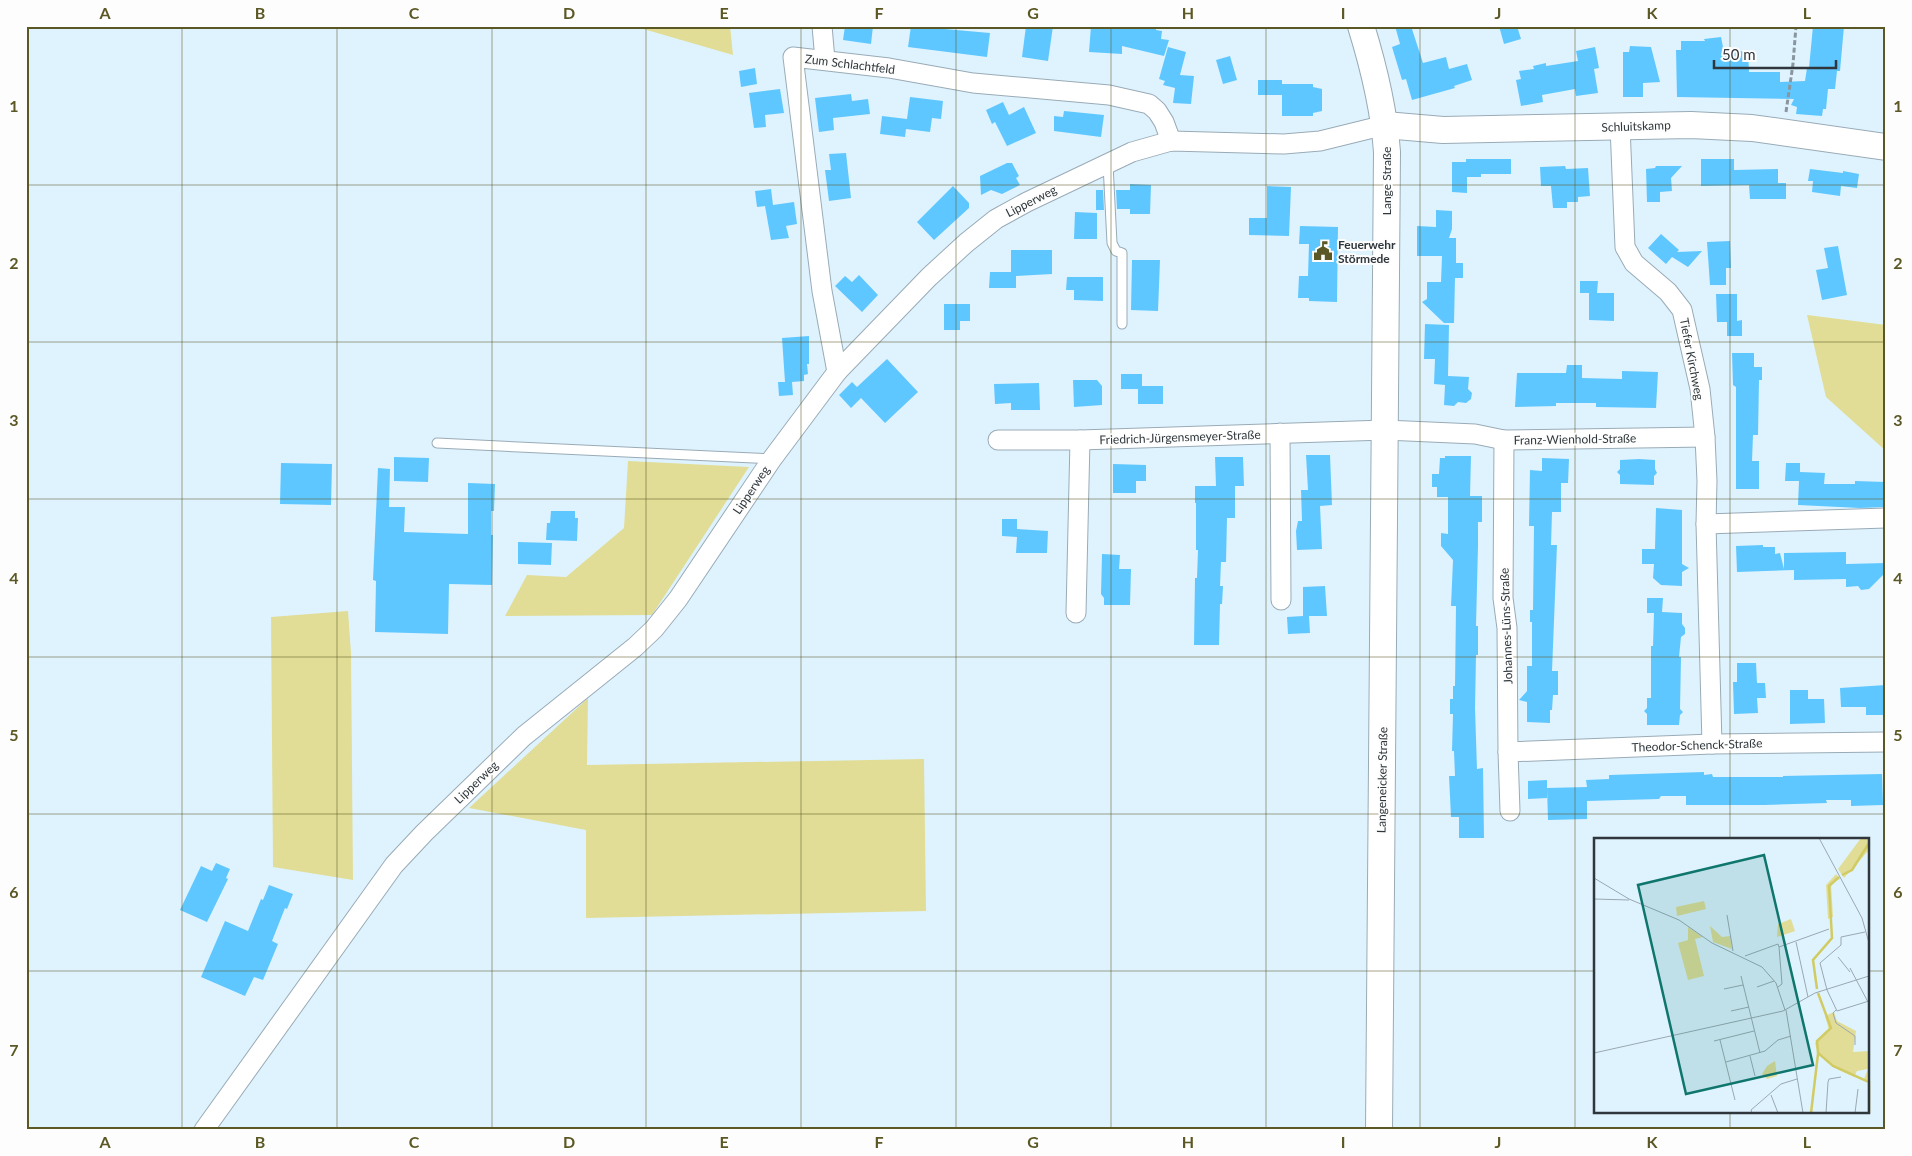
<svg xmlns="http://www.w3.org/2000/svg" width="1912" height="1156" viewBox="0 0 1912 1156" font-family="Lato,sans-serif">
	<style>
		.green { fill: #e1dd96 }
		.building { fill: #5fc7ff }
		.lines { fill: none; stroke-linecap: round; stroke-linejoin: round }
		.service-casing { stroke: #99abb6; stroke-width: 11 }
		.minor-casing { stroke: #99abb6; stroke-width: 21 }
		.secondary-casing { stroke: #99abb6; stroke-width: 28 }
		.path { stroke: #89969f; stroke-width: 3; stroke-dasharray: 5 2.5; stroke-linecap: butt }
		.service { stroke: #fff; stroke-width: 9 }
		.minor { stroke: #fff; stroke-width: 19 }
		.secondary { stroke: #fff; stroke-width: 26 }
		.grid { fill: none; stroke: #5c5825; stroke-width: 1; stroke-opacity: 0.55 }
		.labels { text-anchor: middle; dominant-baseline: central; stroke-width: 4; stroke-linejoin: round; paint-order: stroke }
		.street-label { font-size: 12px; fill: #30373c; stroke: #fcfdfc }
		.poi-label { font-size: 12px; font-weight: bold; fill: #30373c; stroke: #fcfdfc; text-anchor: start }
		.inset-river { fill: none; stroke: #d1cb64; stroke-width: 2.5 }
		.inset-road { fill: none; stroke: #99a8b1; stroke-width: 1 }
		.view { fill: #0f766e; fill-opacity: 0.15; stroke: #0f766e; stroke-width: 2.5 }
		.inset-edge { fill: none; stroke: #30373c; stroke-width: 2.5 }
		.neatline { fill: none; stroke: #5c5825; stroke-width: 2 }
		.grid-label { font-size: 16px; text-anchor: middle; font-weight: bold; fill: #5c5825 }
	</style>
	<rect width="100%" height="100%" fill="#dff3ff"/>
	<!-- green -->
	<g class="green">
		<path d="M633 26H730L733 55Z"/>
		<path d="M1807 315 1886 325V451L1826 397Z"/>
		<path d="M628 461 749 467 652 615 505 616 527 575 566 577 624 528Z"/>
		<path d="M348 611 351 653 353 880 273 867 271 617Z"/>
		<path d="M588 698 587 765 924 759 926 911 586 918V830L469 808Z"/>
	</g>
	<!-- building -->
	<g class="building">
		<path d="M845 26H873L871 44 843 40Z"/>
		<path d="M911 26 990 33 987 57 908 47Z"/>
		<path d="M1026 26H1053L1048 61 1022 57Z"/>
		<path d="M1091 26H1156V30L1162 31 1161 39 1169 40 1164 56 1122 46V54L1089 52Z"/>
		<path d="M1395 26H1411L1423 63 1446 57 1449 69 1467 64 1472 80 1454 86 1455 88 1412 100 1406 79 1402 80 1392 47 1400 44Z"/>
		<path d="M1499 26H1517L1521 39 1504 44Z"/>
		<path d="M1813 26H1844L1840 71H1837L1835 89H1828L1826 109H1823L1822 116 1796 114 1797 107 1791 105 1794 99 1677 97 1676 50H1681V41H1705L1704 39 1721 37 1724 52 1748 51 1749 72H1780V82L1805 81 1807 68H1809Z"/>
		<path d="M1630 46 1651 47 1660 82 1643 83V97H1623V52H1629Z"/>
		<path d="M1168 47 1186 52 1180 75 1194 76 1191 104 1173 103 1175 88 1163 85 1165 81 1159 79Z"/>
		<path d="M1595 47 1599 68 1594 69 1598 93 1576 96 1575 89 1542 95 1543 102 1521 106 1516 80 1521 79 1519 71 1534 69 1533 66 1546 63V66L1578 61 1576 51Z"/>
		<path d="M1230 56 1237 80 1223 84 1216 60Z"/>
		<path d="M755 68 757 84 741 87 739 71Z"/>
		<path d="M1258 80H1282V84H1313V87L1322 89V111L1313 113V116H1282V95H1258Z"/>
		<path d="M780 89 784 113 765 115 766 127 754 128 749 93Z"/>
		<path d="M851 94 852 101 868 99 870 114 833 118 834 130 819 132 815 98Z"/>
		<path d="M910 97 943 101 941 119 932 118 930 132 906 129 905 137 880 134 882 116 907 119 906 126Z"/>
		<path d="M1003 102 1009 115 1024 107 1036 133 1007 146 995 122 992 124 986 110Z"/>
		<path d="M1064 111 1104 115 1101 137 1054 131V116L1063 117Z"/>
		<path d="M846 153 851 198 829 201 825 170H831L829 154Z"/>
		<path d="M1466 159H1511V174H1481V177H1467V193L1452 192V162H1466Z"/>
		<path d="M1701 159H1734V170L1778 169V183H1786V199H1750L1749 185 1701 186Z"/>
		<path d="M1007 163H1012L1019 176 1016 178 1020 185 1002 194 991 190 981 195 980 176Z"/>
		<path d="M1565 166 1566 169 1588 168 1590 196 1578 197V202H1567V208H1553L1551 186H1541L1540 167Z"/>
		<path d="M1656 166H1682L1671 178 1672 191 1660 192V202H1647L1646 169 1655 168Z"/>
		<path d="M1810 169 1843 173V171L1859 174 1857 188 1841 186 1840 196 1812 192 1813 181H1808Z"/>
		<path d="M1130 184 1151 185 1150 214H1130V209H1117L1116 190H1130Z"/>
		<path d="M953 186 969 203V208L934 240 917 222Z"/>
		<path d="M1267 186 1291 187 1289 236 1249 235V218H1267Z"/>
		<path d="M771 189 773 205 794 202 797 224 786 226 789 238 771 240 765 206 757 207 755 191Z"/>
		<path d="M1096 190H1103L1104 210H1096Z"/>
		<path d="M1436 210 1452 211V229L1449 238H1456V263H1463V278H1455L1454 323H1444L1422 302 1427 299V282H1441L1442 256H1417V226L1436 227Z"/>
		<path d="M1075 212 1097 213V239H1074Z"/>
		<path d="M1300 226 1338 227 1337 302 1309 301V298H1298L1299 276H1308L1309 244H1299Z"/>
		<path d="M1661 234 1679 250 1677 252 1702 251 1688 267 1672 257 1666 264 1648 248Z"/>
		<path d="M1730 241 1731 268H1726V285H1710L1707 242Z"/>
		<path d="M1838 246 1847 295 1822 300 1816 270 1828 268 1824 248Z"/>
		<path d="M1011 250H1052V274L1016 276V288H989L990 272H1011Z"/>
		<path d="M1132 260H1160L1158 311 1131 310Z"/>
		<path d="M859 275 878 295 862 312 835 286 845 276 852 282Z"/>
		<path d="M1067 277H1103V301L1074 300V290H1066Z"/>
		<path d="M1580 281H1598L1597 293H1614V321L1589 320V293H1580Z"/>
		<path d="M1716 294H1737V321L1742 320V336H1727V322H1717Z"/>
		<path d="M944 304H970V321H960V330H944Z"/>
		<path d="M1425 324 1449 325 1448 376 1469 377 1468 389 1472 393 1471 399 1466 403 1458 402 1454 406 1444 405 1445 385 1434 384 1435 359H1424Z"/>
		<path d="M809 336V364H807L808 374 804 375V381L792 382 793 395 779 396 778 382H785L782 338Z"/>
		<path d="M1732 353H1754V367H1762V380H1759L1758 435H1753L1752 461H1759V489H1736V387L1733 385Z"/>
		<path d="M887 359 918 392 885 423 861 398 851 408 839 395 852 382 857 387Z"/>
		<path d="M1567 365H1582V378L1622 379V371L1658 372 1656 408 1596 407V403H1556V406L1515 407 1517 373H1566Z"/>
		<path d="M1121 374H1142V386H1163V404H1138V389H1121Z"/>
		<path d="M1073 380H1097L1102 386V405L1074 407Z"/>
		<path d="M1039 383 1040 410H1011V403L995 404 994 384Z"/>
		<path d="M1306 455H1330L1332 505 1320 506 1322 549 1297 550 1296 531 1298 521H1302L1301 490H1308Z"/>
		<path d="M1445 456H1471L1470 496H1482V522H1478V546L1476 626H1478V655H1476L1475 708 1477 769 1483 768 1484 838H1459V817H1451L1449 776H1455L1454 751H1452L1453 714H1450V699H1453V686H1455L1456 606H1451L1453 560 1441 546V533L1448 534V497H1437V487H1432V474H1439L1440 458H1445Z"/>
		<path d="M394 457 429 458 428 482 394 481Z"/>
		<path d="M1215 457H1243L1244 486H1235V518H1227L1226 562H1221L1220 586H1223L1222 604H1220L1219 645H1194L1195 578H1197L1198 550H1196V503H1195V486H1216Z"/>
		<path d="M1542 458 1569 459 1568 483H1561V512H1552L1551 545H1557L1552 671H1558V695H1553L1552 710H1550V723L1527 722V702L1519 700 1527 691V666H1532V622H1530V610H1533L1534 526H1529L1530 470 1542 471Z"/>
		<path d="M1639 459 1655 460V469L1657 473 1654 476V485L1620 484V475L1617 472 1620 469V460Z"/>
		<path d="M281 463 332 464 331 505 280 504Z"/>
		<path d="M1786 463H1800V472L1825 473 1824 484H1855V481L1886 482V507L1860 508 1798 505 1799 481H1785Z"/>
		<path d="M1113 464 1146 465V481H1136V493H1113Z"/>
		<path d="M378 468 390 469 389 507H405L404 532 468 534V483L495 484 494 511H491V535H493L492 585 449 584 448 634 375 632 376 581 373 580Z"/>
		<path d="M1656 508 1682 510V564L1689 568 1682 572V586L1661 585 1653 578 1654 564H1642V549H1655Z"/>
		<path d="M551 511H575V518H578L577 541 546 540 547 523H550Z"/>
		<path d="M1002 519H1017V529L1048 531 1047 553H1016L1017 537 1002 536Z"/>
		<path d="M518 542 552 543 551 565 518 564Z"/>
		<path d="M1763 545V547H1775V554L1780 553 1784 569V553L1846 552V564L1886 563V572L1869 589 1861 590 1858 586 1846 587V579L1794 580V570L1737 572 1736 546Z"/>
		<path d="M1102 554 1120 555 1119 569H1131L1130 605H1104V598L1101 594Z"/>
		<path d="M1325 586 1327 616H1309L1310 633 1288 634 1287 617 1303 616V587Z"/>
		<path d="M1647 598H1663L1662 612 1682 613V624L1685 628V634L1681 637 1679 657H1681L1680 709 1683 712 1680 715 1679 725H1647V714L1644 711 1647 708V698H1651V646H1653L1654 613H1647Z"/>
		<path d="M1737 663H1756L1757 683H1765L1766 698H1757L1758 713 1734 714 1733 682H1737Z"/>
		<path d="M1886 685V715H1866V707H1841L1840 688Z"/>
		<path d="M1790 690H1808V699H1824L1825 723 1790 724Z"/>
		<path d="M1704 772V775L1712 774 1713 777H1783V776L1882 774 1883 805 1851 806V800H1826L1827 803 1765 805H1686V796H1661L1659 799 1587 801V819L1548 820 1547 788 1587 787 1586 780 1609 779V775Z"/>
		<path d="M1547 780V798L1528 799V781Z"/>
		<path d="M216 863 230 869 226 878 228 879 207 922 180 910 201 866 212 871Z"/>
		<path d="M269 885 293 894 287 909 285 908 272 941 278 944 263 980 254 977 245 996 201 977 225 921 248 931 261 899 263 900Z"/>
	</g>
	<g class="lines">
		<!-- service casing -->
		<g class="service-casing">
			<g id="service">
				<path d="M1108 164 1112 243 1116 251 1122 253V324"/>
				<path d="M437 443 772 459"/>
			</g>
		</g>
		<!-- minor casing -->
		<g class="minor-casing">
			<g id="minor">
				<path d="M822 26 825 60"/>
				<path d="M1620 126 1625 247 1634 263 1668 292 1682 310 1700 389 1705 437 1707 481 1706 524 1712 744"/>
				<path d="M837 372 822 291 793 57 889 68 973 83 1109 95 1149 104 1157 111 1164 122 1171 141"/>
				<path d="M1280 433 1281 600"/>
				<path d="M998 440H1080L1385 430 1475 434 1504 440 1705 437"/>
				<path d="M1504 440 1503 598 1507 628 1508 752 1510 811"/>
				<path d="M1706 524 1886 518"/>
				<path d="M1076 613 1080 440"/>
				<path d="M1508 752 1712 744 1886 742"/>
				<path d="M204 1130 394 865 424 833 524 736 635 647 654 629 678 599 772 459 837 372 929 277 966 243 996 219 1027 202 1132 152 1171 141 1284 144 1320 141 1385 125"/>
			</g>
		</g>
		<!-- secondary casing -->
		<g class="secondary-casing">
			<g id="secondary">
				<path d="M1361 26C1374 68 1384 109 1387 152L1379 1130"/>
				<path d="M1385 125 1443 130 1691 125 1752 128 1886 147"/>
			</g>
		</g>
		<!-- path -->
		<path class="path" d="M1786 112 1793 64 1796 26"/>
		<!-- service -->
		<use href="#service" class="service"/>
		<!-- minor -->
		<use href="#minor" class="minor"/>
		<!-- secondary -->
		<use href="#secondary" class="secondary"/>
	</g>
	<!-- grid -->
	<path class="grid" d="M182 26V1130M337 26V1130M492 26V1130M646 26V1130M801 26V1130M956 26V1130M1111 26V1130M1266 26V1130M1420 26V1130M1575 26V1130M1730 26V840M26 185H1886M26 342H1886M26 499H1886M26 657H1886M26 814H1886M26 971H1596M1868 971H1886M1730 1112V1130"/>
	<!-- icons -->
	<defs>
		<g id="civic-bare" transform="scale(1.5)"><path d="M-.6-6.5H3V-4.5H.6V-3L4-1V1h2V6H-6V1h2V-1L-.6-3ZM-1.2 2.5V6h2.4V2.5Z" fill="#5c5825" stroke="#fcfdfc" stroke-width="2.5" paint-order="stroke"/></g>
	</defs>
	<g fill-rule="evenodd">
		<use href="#civic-bare" x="1323" y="251"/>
	</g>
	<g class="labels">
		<!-- street labels -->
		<g class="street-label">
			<text transform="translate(850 64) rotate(7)">Zum Schlachtfeld</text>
			<text transform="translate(1636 126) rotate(-2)">Schluitskamp</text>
			<text transform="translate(1386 181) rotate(-90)">Lange Straße</text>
			<text transform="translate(1031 201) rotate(-27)">Lipperweg</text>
			<text transform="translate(1692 359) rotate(79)">Tiefer Kirchweg</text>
			<text transform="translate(1180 437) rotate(-2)">Friedrich-Jürgensmeyer-Straße</text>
			<text transform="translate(1575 439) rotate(-1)">Franz-Wienhold-Straße</text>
			<text transform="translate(751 490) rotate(-56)">Lipperweg</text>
			<text transform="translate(1506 626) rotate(-92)">Johannes-Lüns-Straße</text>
			<text transform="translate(1697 745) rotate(-2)">Theodor-Schenck-Straße</text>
			<text transform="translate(1382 780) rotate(-89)">Langeneicker Straße</text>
			<text transform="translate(476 782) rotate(-44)">Lipperweg</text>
		</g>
		<!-- poi labels -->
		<g class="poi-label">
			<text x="1338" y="244">Feuerwehr<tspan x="1338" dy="14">Störmede</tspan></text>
		</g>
	</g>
	<!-- overview -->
	<g transform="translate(1594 838)">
		<rect width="275" height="275" fill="#dff3ff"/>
		<path d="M267 0H275V12L250 40 244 31ZM242 36 246 41 237 45 239 79 234 81 232 47ZM110 63 112 71 83 78 82 69ZM197 81 201 93 183 99 184 86ZM116 88 128 99 136 98 138 111 119 104ZM94 89 109 99 101 101 110 138 94 142 84 105 94 102ZM240 174 243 183 262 193 259 214 275 213V243L270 241 274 231 263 233 260 239 239 229 224 215 221 205 235 192 231 178ZM181 223 183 238 173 241 168 236 173 228Z" fill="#e1dd96"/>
		<path class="inset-river" d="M248 37 258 32 275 5M223 151 219 122 238 100 235 48 245 39M224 155 237 190 223 203 224 215 239 228 275 244V275M217 275 224 216"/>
		<path class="inset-road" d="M225 0 268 80 275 105M0 40 35 61 85 82 118 105 168 129 182 145 191 172M0 61 35 62M133 77 139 113M271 94 247 99V107L226 125 233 152 243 173 275 163M202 104 214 159M185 109 235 91M151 118 184 106 185 109M244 119 256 134M256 130 274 164M147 138 166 215M163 149 180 143M184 149 188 146 185 109M130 151 149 147M192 172 209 275M242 172 239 175 242 185 261 198V207M137 173 155 169M126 202 141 262M120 203 160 193M0 215 189 173 221 155 275 138M156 218 161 238M132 224 171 213 184 202 197 198M177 257 184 275M158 275 157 272 187 246 203 241M232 275 234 244 235 241 247 239M261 275 264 251"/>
		<path class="view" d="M170 17 219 227 92 256 44 47Z"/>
		<rect width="275" height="275" class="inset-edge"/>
	</g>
	<!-- border -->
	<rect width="1912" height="1156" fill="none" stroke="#fcfdfc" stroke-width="55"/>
	<!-- scale -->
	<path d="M1714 60v8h122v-8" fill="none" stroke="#30373c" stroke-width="2.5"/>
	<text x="1722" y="60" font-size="15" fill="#30373c" stroke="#fcfdfc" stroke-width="4" paint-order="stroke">50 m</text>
	<rect x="28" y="28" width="1856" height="1100" class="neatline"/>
	<g class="grid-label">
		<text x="105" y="19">A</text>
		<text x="260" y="19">B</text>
		<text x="414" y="19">C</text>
		<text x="569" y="19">D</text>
		<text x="724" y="19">E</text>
		<text x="879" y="19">F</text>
		<text x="1033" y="19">G</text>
		<text x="1188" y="19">H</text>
		<text x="1343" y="19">I</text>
		<text x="1498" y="19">J</text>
		<text x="1652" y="19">K</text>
		<text x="1807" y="19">L</text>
		<text x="14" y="112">1</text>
		<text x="1898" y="112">1</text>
		<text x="14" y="269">2</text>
		<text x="1898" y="269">2</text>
		<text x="14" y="426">3</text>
		<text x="1898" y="426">3</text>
		<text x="14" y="584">4</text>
		<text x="1898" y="584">4</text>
		<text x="14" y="741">5</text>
		<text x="1898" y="741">5</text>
		<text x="14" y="898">6</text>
		<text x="1898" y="898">6</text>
		<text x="14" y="1056">7</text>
		<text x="1898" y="1056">7</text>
		<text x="105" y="1148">A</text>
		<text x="260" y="1148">B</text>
		<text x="414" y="1148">C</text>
		<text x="569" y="1148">D</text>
		<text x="724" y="1148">E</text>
		<text x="879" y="1148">F</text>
		<text x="1033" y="1148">G</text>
		<text x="1188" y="1148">H</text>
		<text x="1343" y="1148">I</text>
		<text x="1498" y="1148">J</text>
		<text x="1652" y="1148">K</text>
		<text x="1807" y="1148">L</text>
	</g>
</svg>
